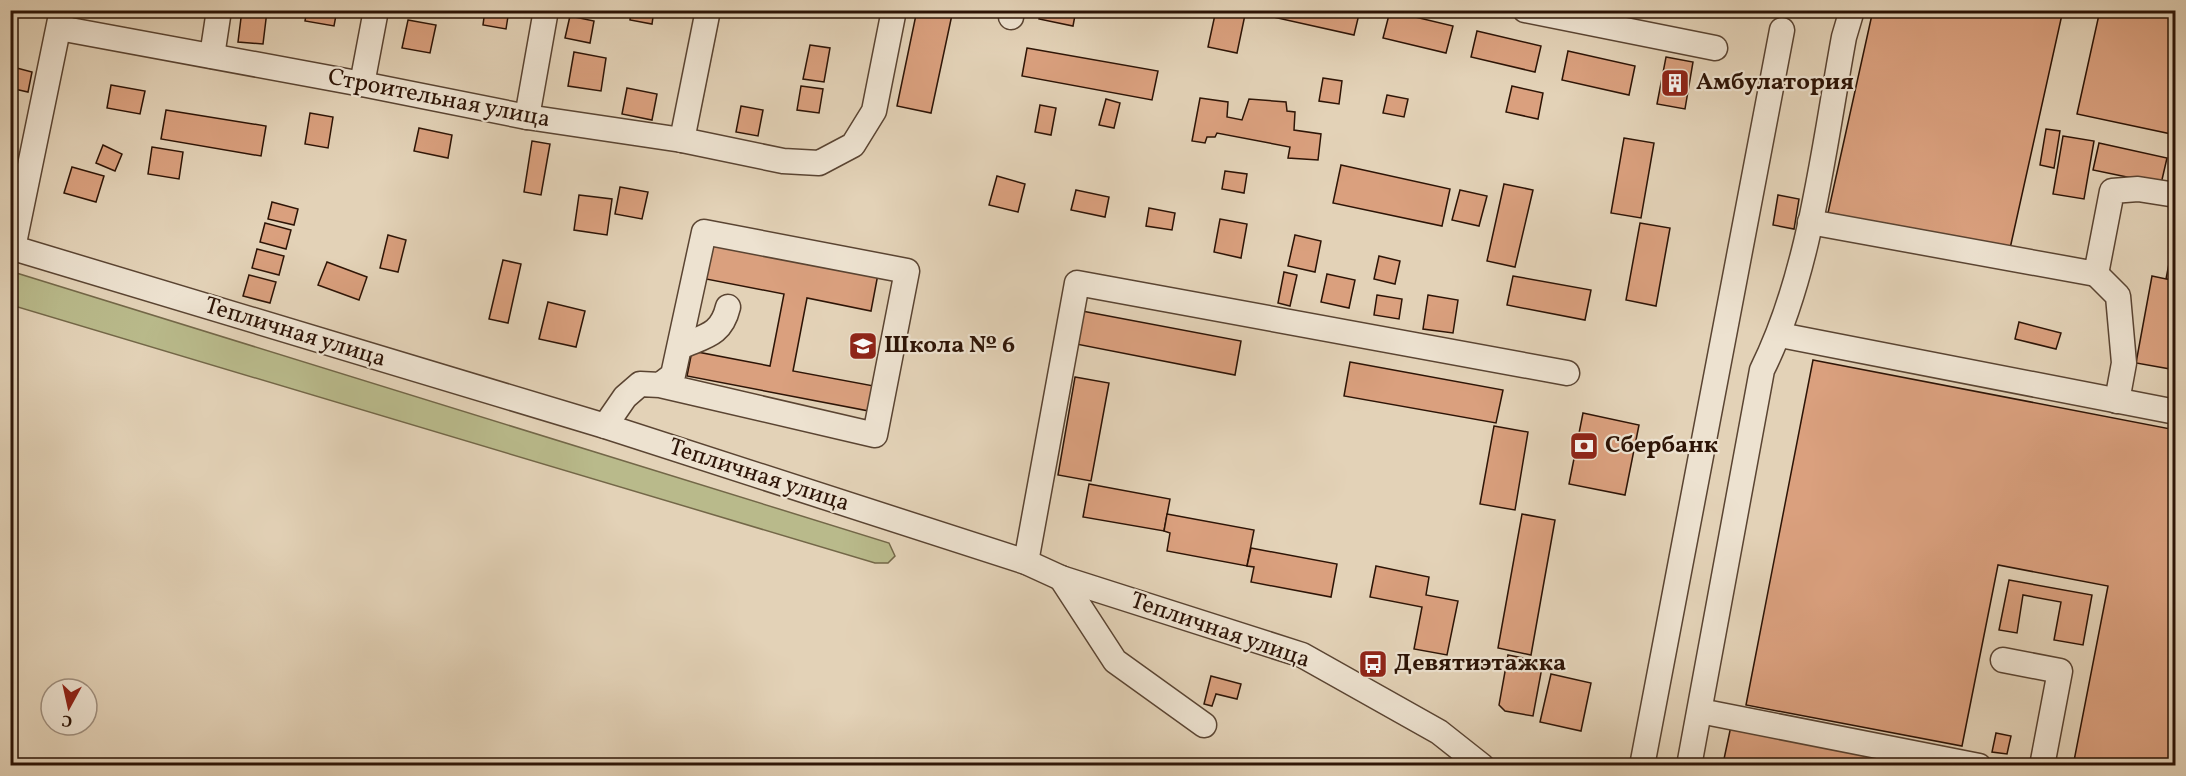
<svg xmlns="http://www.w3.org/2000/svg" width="2186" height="776" viewBox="0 0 2186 776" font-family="Vollkorn,serif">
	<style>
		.green { fill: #b9ba8b; stroke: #736748; stroke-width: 1.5 }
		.building { fill: #daa07e; stroke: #2d1406; stroke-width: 1.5 }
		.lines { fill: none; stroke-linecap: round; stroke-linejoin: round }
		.minor-casing { stroke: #5a4432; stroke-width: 27 }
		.minor { stroke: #ede2d0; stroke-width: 24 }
		.labels { text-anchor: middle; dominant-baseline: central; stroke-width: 4.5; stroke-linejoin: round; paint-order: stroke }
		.poi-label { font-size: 24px; font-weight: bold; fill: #2d1406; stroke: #ede2d0; text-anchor: start }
		.street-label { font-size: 24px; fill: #2d1406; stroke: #ede2d0 }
	</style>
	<rect width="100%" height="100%" fill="#e3d2b7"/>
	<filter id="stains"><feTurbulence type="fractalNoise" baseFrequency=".00333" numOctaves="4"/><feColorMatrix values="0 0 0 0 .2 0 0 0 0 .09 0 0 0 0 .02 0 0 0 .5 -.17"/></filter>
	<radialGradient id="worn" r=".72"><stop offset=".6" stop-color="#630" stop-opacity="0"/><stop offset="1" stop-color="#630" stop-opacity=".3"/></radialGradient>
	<!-- green -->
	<path class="green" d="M10 271 889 543 895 556 888 563H875L11 305Z"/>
	<!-- building -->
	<g class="building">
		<path d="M242 10 267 11 263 44 238 42Z"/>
		<path d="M307 10H337L334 26 305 21Z"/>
		<path d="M485 10H509L506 29 483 25Z"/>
		<path d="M631 10H654L652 24 630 20Z"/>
		<path d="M917 10H953L931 113 897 106Z"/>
		<path d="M1041 10H1076L1073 26 1039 19Z"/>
		<path d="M1216 10H1246L1237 53 1208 47Z"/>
		<path d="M1275 10H1360L1354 35 1273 17Z"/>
		<path d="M1873 10H2063L2009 253 1828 213Z"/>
		<path d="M2100 10H2161L2176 14V135L2077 114Z"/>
		<path d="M1390 11 1453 26 1446 53 1383 38Z"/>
		<path d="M570 16 594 21 590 43 565 38Z"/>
		<path d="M408 20 436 25 430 53 402 48Z"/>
		<path d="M1477 31 1541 46 1535 72 1471 57Z"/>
		<path d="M810 45 830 48 824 82 803 79Z"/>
		<path d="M1027 48 1158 71 1152 100 1022 76Z"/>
		<path d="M1568 51 1635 66 1629 95 1562 80Z"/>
		<path d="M574 52 606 58 601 91 568 86Z"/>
		<path d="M1666 57 1693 62 1685 109 1657 104Z"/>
		<path d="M13 67 32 72 28 92 10 88Z"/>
		<path d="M1323 78 1342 81 1339 104 1319 101Z"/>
		<path d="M111 85 145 91 140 114 107 108Z"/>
		<path d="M801 86 823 89 819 113 797 110Z"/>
		<path d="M1512 86 1543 93 1538 119 1506 112Z"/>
		<path d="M627 88 657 94 652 120 622 114Z"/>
		<path d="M1387 95 1408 99 1404 117 1383 113Z"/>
		<path d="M1200 98 1228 102 1227 117 1242 120 1249 99 1286 102 1287 111 1295 112 1294 130 1321 134 1318 160 1288 158 1290 147 1217 133 1215 137H1207L1205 143 1192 141Z"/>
		<path d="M1106 99 1120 103 1114 128 1099 125Z"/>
		<path d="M1040 105 1056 108 1051 135 1035 132Z"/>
		<path d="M741 106 763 110 758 136 736 132Z"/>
		<path d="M166 110 266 126 261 156 161 139Z"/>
		<path d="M310 113 333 117 328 148 305 144Z"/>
		<path d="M419 128 452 135 448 158 414 151Z"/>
		<path d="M2046 129 2060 131 2054 168 2040 165Z"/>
		<path d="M2063 136 2094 141 2084 199 2053 194Z"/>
		<path d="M1624 138 1654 143 1641 218 1611 213Z"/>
		<path d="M532 141 550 144 541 195 524 192Z"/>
		<path d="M2099 143 2167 158 2161 184 2093 170Z"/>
		<path d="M103 145 122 154 115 171 96 163Z"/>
		<path d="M152 147 183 152 179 179 148 174Z"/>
		<path d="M1341 165 1450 189 1442 226 1333 203Z"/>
		<path d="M72 167 104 176 96 202 64 193Z"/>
		<path d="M1225 171 1247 174 1244 193 1222 189Z"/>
		<path d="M997 176 1025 184 1018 212 989 205Z"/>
		<path d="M1504 184 1533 190 1515 267 1487 261Z"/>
		<path d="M620 187 648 192 642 219 615 214Z"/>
		<path d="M1076 190 1109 197 1105 217 1071 210Z"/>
		<path d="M1460 190 1487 196 1479 226 1452 220Z"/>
		<path d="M579 195 612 199 607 235 574 230Z"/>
		<path d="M1778 195 1799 199 1794 229 1773 225Z"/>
		<path d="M272 202 298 209 294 225 268 219Z"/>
		<path d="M1149 208 1175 213 1172 230 1146 226Z"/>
		<path d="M1220 219 1247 224 1241 258 1214 252Z"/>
		<path d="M265 223 291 230 286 249 260 242Z"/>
		<path d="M1640 223 1670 228 1656 306 1626 300Z"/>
		<path d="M2176 228V281L2166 279Z"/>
		<path d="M388 235 406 240 398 272 380 268Z"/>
		<path d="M1295 235 1321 241 1315 272 1288 266Z"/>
		<path d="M713 242 878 274 871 311 807 298 793 371 874 386 869 411 687 376 692 351 770 366 784 294 706 279Z"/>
		<path d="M257 249 284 256 279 275 252 268Z"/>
		<path d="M1379 256 1400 261 1395 284 1374 279Z"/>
		<path d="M503 260 521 264 508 323 489 319Z"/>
		<path d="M327 262 367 277 359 300 318 285Z"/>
		<path d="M1284 272 1297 275 1290 306 1278 303Z"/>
		<path d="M1327 274 1355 280 1349 308 1321 302Z"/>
		<path d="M249 275 276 282 270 303 243 296Z"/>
		<path d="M1513 276 1591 290 1585 320 1507 305Z"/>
		<path d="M2152 276 2176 281V370L2136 363Z"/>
		<path d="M1377 295 1402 299 1399 319 1374 315Z"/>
		<path d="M1428 295 1458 300 1453 333 1423 329Z"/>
		<path d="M548 302 585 311 576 347 539 339Z"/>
		<path d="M1082 311 1241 341 1235 375 1076 344Z"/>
		<path d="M2019 322 2061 333 2056 349 2015 339Z"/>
		<path d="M1813 360 2176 430V766H2073L2108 586 1998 565 1962 746 1746 705Z"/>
		<path d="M1350 362 1503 390 1496 423 1344 396Z"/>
		<path d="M1075 377 1109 383 1091 481 1058 475Z"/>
		<path d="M1583 413 1639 425 1625 495 1569 484Z"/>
		<path d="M1494 426 1528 432 1515 510 1480 504Z"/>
		<path d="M1089 484 1170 499 1164 531 1083 517Z"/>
		<path d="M1167 514 1254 530 1247 566 1167 551 1170 533 1164 531Z"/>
		<path d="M1522 514 1555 520 1531 655 1498 648Z"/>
		<path d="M1251 548 1337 564 1331 597 1251 582 1254 567 1247 566Z"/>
		<path d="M1376 566 1429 577 1426 595 1458 601 1447 655 1414 649 1422 607 1370 597Z"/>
		<path d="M2009 580 2092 595 2083 645 2054 640 2061 602 2023 595 2017 633 1999 630Z"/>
		<path d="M1508 655 1543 662 1533 716 1505 711 1499 705Z"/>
		<path d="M1551 674 1591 683 1581 731 1540 722Z"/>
		<path d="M1211 676 1241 684 1237 699 1216 694 1212 706 1204 704Z"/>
		<path d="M1731 726 1917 766H1755L1724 759Z"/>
		<path d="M1996 733 2011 736 2007 754 1992 752Z"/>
	</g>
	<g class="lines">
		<!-- minor casing -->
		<g class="minor-casing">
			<g id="minor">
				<path d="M1525 10 1715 48"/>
				<path d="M1011 17 1012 10"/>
				<path d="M59 28 362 84 527 117 682 140 783 161 819 163 853 145 874 111 894 10"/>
				<path d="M212 56 219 10"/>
				<path d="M362 84 376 10"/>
				<path d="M527 117 546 10"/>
				<path d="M682 140 708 10"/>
				<path d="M1810 222 2096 274 2112 191 2138 189 2176 195"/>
				<path d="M10 247 605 426 1026 562 1061 578 1302 655 1439 732 1482 766"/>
				<path d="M13 248 62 10"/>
				<path d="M2096 274 2118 296 2124 363 2117 401"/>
				<path d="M1780 335 2176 412"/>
				<path d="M680 347C704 336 721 336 728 307"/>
				<path d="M605 426 625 397 640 384 660 385 673 375 704 232 907 271 875 435 660 385"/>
				<path d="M1026 562 1077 283 1567 373"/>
				<path d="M1061 578 1115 661 1204 725"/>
				<path d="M2003 660 2060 671 2042 766"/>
				<path d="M1700 711 1979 766"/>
				<path d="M1642 766 1782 30"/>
				<path d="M1689 766 1762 370C1811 272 1824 144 1844 37L1852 10"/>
			</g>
		</g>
		<!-- minor -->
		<use href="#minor" class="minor"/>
	</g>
	<!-- icons -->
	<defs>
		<g id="building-square" transform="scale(1.5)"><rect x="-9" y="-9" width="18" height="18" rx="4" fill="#8f2418" stroke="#ede2d0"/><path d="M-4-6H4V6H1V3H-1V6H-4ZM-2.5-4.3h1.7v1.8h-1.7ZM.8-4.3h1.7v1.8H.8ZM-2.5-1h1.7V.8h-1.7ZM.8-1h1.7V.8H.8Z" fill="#fff"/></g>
		<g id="school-square" transform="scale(1.5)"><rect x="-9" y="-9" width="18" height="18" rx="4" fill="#8f2418" stroke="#ede2d0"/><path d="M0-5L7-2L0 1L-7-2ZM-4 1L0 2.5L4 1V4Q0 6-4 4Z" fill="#fff"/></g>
		<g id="bank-square" transform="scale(1.5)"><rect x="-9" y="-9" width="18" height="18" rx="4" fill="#8f2418" stroke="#ede2d0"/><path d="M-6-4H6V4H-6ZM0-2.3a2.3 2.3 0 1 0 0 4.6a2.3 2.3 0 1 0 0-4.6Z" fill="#fff"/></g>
		<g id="bus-square" transform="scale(1.5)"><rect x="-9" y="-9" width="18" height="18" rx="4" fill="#8f2418" stroke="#ede2d0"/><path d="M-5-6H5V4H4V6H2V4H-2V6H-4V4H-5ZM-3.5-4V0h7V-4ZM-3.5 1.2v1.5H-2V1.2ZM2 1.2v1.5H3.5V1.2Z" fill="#fff"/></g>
	</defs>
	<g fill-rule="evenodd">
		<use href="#building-square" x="1675" y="83"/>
		<use href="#school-square" x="863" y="346"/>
		<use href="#bank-square" x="1584" y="446"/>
		<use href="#bus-square" x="1373" y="664"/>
	</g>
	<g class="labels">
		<!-- poi labels -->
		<g class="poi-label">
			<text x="1696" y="83">Амбулатория</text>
			<text x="884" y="346">Школа № 6</text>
			<text x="1605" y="446">Сбербанк</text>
			<text x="1394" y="664">Девятиэтажка</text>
		</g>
		<!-- street labels -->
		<g class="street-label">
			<text transform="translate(439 99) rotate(11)">Строительная улица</text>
			<text transform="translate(295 333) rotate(17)">Тепличная улица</text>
			<text transform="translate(759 476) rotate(18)">Тепличная улица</text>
			<text transform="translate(1220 631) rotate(19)">Тепличная улица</text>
		</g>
	</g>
	<!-- margin -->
	<rect width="2186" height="776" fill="none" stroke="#e3d2b7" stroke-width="36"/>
	<rect x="12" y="12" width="2162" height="752" fill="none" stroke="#2d1406" stroke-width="3"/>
	<rect x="18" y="18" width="2150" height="740" fill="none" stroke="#2d1406" stroke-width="1.5"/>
	<!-- north arrow -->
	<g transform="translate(69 707) rotate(188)"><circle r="28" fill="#ede2d0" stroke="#a0907f" stroke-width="1.5"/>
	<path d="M0-4.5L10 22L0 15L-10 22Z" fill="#8f2418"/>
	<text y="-9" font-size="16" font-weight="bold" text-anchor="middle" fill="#2d1406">С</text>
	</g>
	<rect width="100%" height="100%" filter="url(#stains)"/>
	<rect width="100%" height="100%" fill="url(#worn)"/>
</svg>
